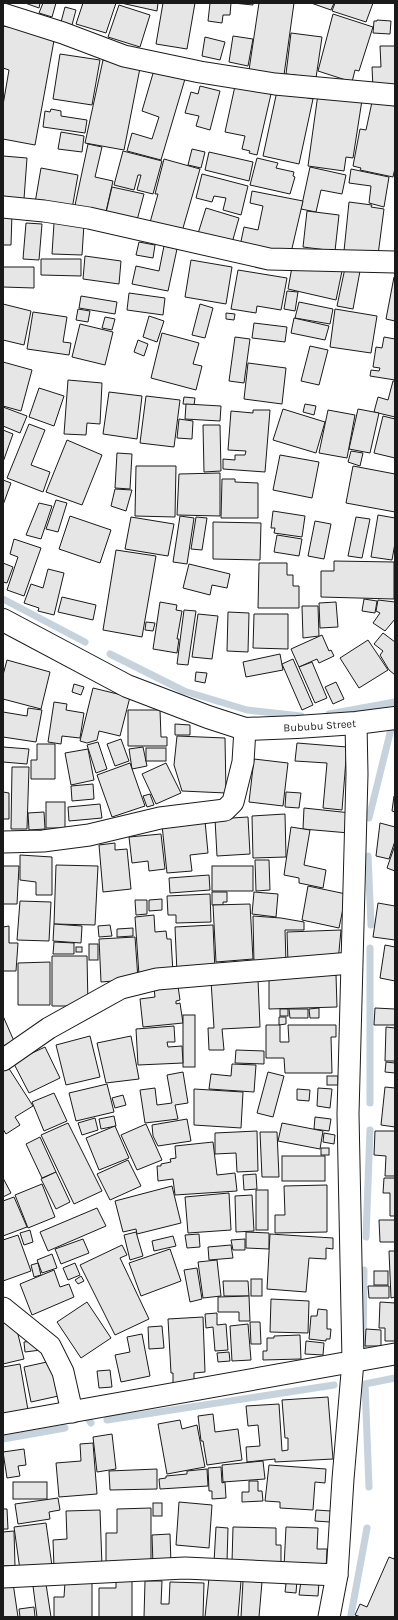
<svg xmlns="http://www.w3.org/2000/svg" width="398" height="1620" viewBox="0 0 398 1620" font-family="Karla,sans-serif">
	<style>
		.lines { fill: none; stroke-linecap: round; stroke-linejoin: round }
		.stream { stroke: #c6d2dc; stroke-width: 7 }
		.building { fill: #e6e6e6; stroke: #1a1a1a }
		.street-casing { stroke: #1a1a1a; stroke-width: 23 }
		.secondary-casing { stroke: #1a1a1a; stroke-width: 24 }
		.street { stroke: #fff; stroke-width: 21 }
		.secondary { stroke: #fff; stroke-width: 22 }
		.labels { text-anchor: middle; dominant-baseline: central; stroke-width: 3; stroke-linejoin: round; paint-order: stroke }
		.street-label { font-size: 11px; fill: #1a1a1a; stroke: #fff }
	</style>
	<rect width="100%" height="100%" fill="#fff"/>
	<g class="lines">
		<!-- stream -->
		<g class="stream">
			<path d="M3 599 85 642"/>
			<path d="M110 654 184 691 247 710 301 716"/>
			<path d="M329 714 395 702"/>
			<path d="M369 818 391 729H395"/>
			<path d="M368 856 371 925"/>
			<path d="M370 948V1103"/>
			<path d="M366 1237 370 1130"/>
			<path d="M363 1352 364 1270"/>
			<path d="M85 1414 91 1423"/>
			<path d="M107 1420 334 1385"/>
			<path d="M3 1439 65 1428"/>
			<path d="M369 1487 365 1384 395 1378"/>
			<path d="M351 1615 367 1528"/>
		</g>
	</g>
	<!-- building -->
	<g class="building">
		<path d="M25 3H40L39 8Z"/>
		<path d="M43 3H56L52 17 39 13Z"/>
		<path d="M83 3H116L106 33 76 24Z"/>
		<path d="M121 3H158L157 11Z"/>
		<path d="M163 3H195L187 49 156 44Z"/>
		<path d="M210 3H231L230 15H223L222 23 208 21Z"/>
		<path d="M233 3H253V5Z"/>
		<path d="M259 3H294L284 75 249 70Z"/>
		<path d="M311 3H334L331 10Z"/>
		<path d="M335 3H373L366 22 332 11Z"/>
		<path d="M119 5 150 15 140 47 108 37Z"/>
		<path d="M65 7 76 10 72 25 61 22Z"/>
		<path d="M333 14 373 27 359 71 355 70 352 82 318 71Z"/>
		<path d="M377 20 391 21 390 34 373 33 374 21H377Z"/>
		<path d="M3 26 55 35 35 145 3 139V105L9 70 3 68Z"/>
		<path d="M291 33 322 37 316 78 286 74Z"/>
		<path d="M233 36 253 39 248 66 229 62Z"/>
		<path d="M205 37 225 42 220 60 202 56Z"/>
		<path d="M380 46H395V88H373L372 67H381Z"/>
		<path d="M60 54 100 60 92 105 53 99Z"/>
		<path d="M103 60 140 68 124 150 85 143Z"/>
		<path d="M154 70 185 79 161 160 127 151 132 133 152 139 159 117 142 111Z"/>
		<path d="M200 86 220 91 210 130 196 126 199 116 185 113 191 92 198 94Z"/>
		<path d="M235 86 271 94 257 155 249 153 250 151 242 149 245 136 225 132Z"/>
		<path d="M277 91 313 99 299 164 263 156Z"/>
		<path d="M318 94 362 100 353 158 346 157 344 171 308 166Z"/>
		<path d="M372 102 395 106V168L393 177 360 170 361 168 353 166 360 129 366 130Z"/>
		<path d="M51 109 61 111V116L87 120 85 133 43 127 45 111 50 112Z"/>
		<path d="M61 132 84 136 82 152 58 149Z"/>
		<path d="M88 144 102 147 95 177 113 181 105 216 74 210Z"/>
		<path d="M192 149 205 152 201 168 188 165Z"/>
		<path d="M123 151 162 161 153 194 137 190 141 175H138L134 190 114 185Z"/>
		<path d="M209 152 253 162 249 181 205 170Z"/>
		<path d="M3 156 27 158 24 199 3 197Z"/>
		<path d="M257 158 278 163 276 168 294 172 293 176 295 177 290 194 250 185Z"/>
		<path d="M164 159 200 169 181 235 149 226 158 194H155Z"/>
		<path d="M310 167 346 175 342 194 321 190 316 212 301 209Z"/>
		<path d="M41 168 78 175 72 209 35 203Z"/>
		<path d="M351 169 389 177 384 207 369 203 371 186 349 183Z"/>
		<path d="M202 174 248 186 241 215 223 210 226 198 214 196 212 202 196 198Z"/>
		<path d="M112 187 144 194 136 224 105 217Z"/>
		<path d="M252 191 303 201 290 257 240 246 244 227 258 230 263 206 250 203Z"/>
		<path d="M349 202 372 205 371 207 384 209 378 255 344 251Z"/>
		<path d="M206 208 239 218 230 250 196 240Z"/>
		<path d="M307 211 339 215 335 251 303 247Z"/>
		<path d="M3 213H12L11 245H3Z"/>
		<path d="M26 223 42 224 39 260 23 259Z"/>
		<path d="M54 223 84 224 82 255 52 254Z"/>
		<path d="M139 242 155 245 153 258 136 255Z"/>
		<path d="M164 246 177 249 168 291 132 284 136 266 159 271Z"/>
		<path d="M85 256 121 261 119 284 83 279Z"/>
		<path d="M41 259H81V276L41 275Z"/>
		<path d="M191 260 232 267 226 304 185 297Z"/>
		<path d="M3 267H34V288L3 287Z"/>
		<path d="M292 267 342 271 336 300 288 289Z"/>
		<path d="M345 268 360 271 353 309 337 306Z"/>
		<path d="M238 270 287 278 281 310 257 306 256 313 231 309Z"/>
		<path d="M394 277H395V321L386 319Z"/>
		<path d="M287 291 298 292 295 311 284 309Z"/>
		<path d="M129 293 165 298 163 315 127 310Z"/>
		<path d="M81 296 117 302 115 314 79 308Z"/>
		<path d="M299 302 333 309 330 324 295 318Z"/>
		<path d="M3 304 31 311 24 345 3 340Z"/>
		<path d="M200 304 213 308 205 338 192 335Z"/>
		<path d="M78 309 90 311 88 322 76 320Z"/>
		<path d="M335 309 377 316 371 353 330 347Z"/>
		<path d="M33 312 67 317 63 342 71 343 69 355 27 349Z"/>
		<path d="M226 313 235 314 234 320 226 319Z"/>
		<path d="M149 316 164 321 157 342 143 337Z"/>
		<path d="M105 317 115 319 112 330 102 328Z"/>
		<path d="M294 318 329 326 325 340 291 333Z"/>
		<path d="M254 323 287 327 285 342 252 338Z"/>
		<path d="M80 324 113 332 105 365 72 357Z"/>
		<path d="M162 333 199 343 193 364 202 366 196 390 151 378Z"/>
		<path d="M235 337 250 339 244 383 229 381Z"/>
		<path d="M384 337 395 339V380L370 376 371 370 379 371 380 368 373 367 376 347 382 348Z"/>
		<path d="M138 340 148 344 144 356 134 352Z"/>
		<path d="M310 346 328 350 319 385 301 381Z"/>
		<path d="M3 362 32 370 21 411 3 406Z"/>
		<path d="M248 363 286 368 282 404 244 399Z"/>
		<path d="M68 380 102 383 100 424 87 423 86 435 64 434Z"/>
		<path d="M393 381H395V417L374 412 378 397 388 400Z"/>
		<path d="M39 388 64 396 54 426 29 417Z"/>
		<path d="M109 392 142 396 137 439 103 434Z"/>
		<path d="M146 396 180 400 174 447 140 443Z"/>
		<path d="M184 397 195 398 194 405 183 404Z"/>
		<path d="M186 404 221 406 220 421 185 419Z"/>
		<path d="M305 404 316 406 314 415 303 412Z"/>
		<path d="M3 407 27 416 20 433 3 426Z"/>
		<path d="M283 409 325 422 316 453 273 440Z"/>
		<path d="M358 409 379 413 370 453 349 449Z"/>
		<path d="M253 410H270L265 472 223 469V459L235 460V455H245L246 451 228 450 231 411 253 413Z"/>
		<path d="M328 410 355 415 347 458 319 453Z"/>
		<path d="M383 416 395 419V458L374 453Z"/>
		<path d="M179 419 193 421 192 439 177 438Z"/>
		<path d="M29 424 45 430 31 465 50 472 43 492 7 478Z"/>
		<path d="M203 425H220L221 471 204 472Z"/>
		<path d="M3 430 13 434 3 462Z"/>
		<path d="M67 440 102 455 82 505 46 492Z"/>
		<path d="M351 451 363 453 360 466 348 462Z"/>
		<path d="M117 453 132 454 130 489 115 488Z"/>
		<path d="M280 455 319 462 312 498 273 490Z"/>
		<path d="M136 466H176L175 517 135 516Z"/>
		<path d="M353 466 395 474V512L346 503Z"/>
		<path d="M220 473V516L177 515 179 474Z"/>
		<path d="M222 479H235V482L258 483V518H221Z"/>
		<path d="M3 480 11 483 3 505Z"/>
		<path d="M115 489 132 490 126 511 111 506Z"/>
		<path d="M56 500 67 503 58 532 46 529Z"/>
		<path d="M39 503 52 506 41 539 26 535Z"/>
		<path d="M273 511 305 516 302 537 274 533 275 528H271Z"/>
		<path d="M378 515 395 518V543L392 560 371 557Z"/>
		<path d="M70 516 111 530 100 563 59 549Z"/>
		<path d="M180 516 194 518 187 564 173 562Z"/>
		<path d="M131 517 174 524 168 556 125 549Z"/>
		<path d="M196 517 207 518 202 550 191 549Z"/>
		<path d="M356 517 370 519 362 558 348 556Z"/>
		<path d="M315 521 331 524 324 559 308 556Z"/>
		<path d="M213 522 261 523 260 560 213 559Z"/>
		<path d="M277 535 302 539 299 556 274 552Z"/>
		<path d="M14 539 41 548 24 596 7 590 18 557 10 554Z"/>
		<path d="M116 550 156 556 142 637 103 630Z"/>
		<path d="M334 561 394 562V599L321 597V571H334Z"/>
		<path d="M3 563 13 567 7 583 3 582Z"/>
		<path d="M259 563H287V575H293V586H299V608H258Z"/>
		<path d="M189 564 230 574 227 588 212 585 210 595 183 588Z"/>
		<path d="M48 569 64 573 54 615 38 611 39 608 24 603 31 584 43 588Z"/>
		<path d="M62 597 96 605 93 620 58 612Z"/>
		<path d="M364 599 377 601 375 613 362 611Z"/>
		<path d="M378 600 395 602V619L385 631 373 623 380 613 376 611Z"/>
		<path d="M160 602 177 605 176 610 182 611 177 639H179L177 653 153 649Z"/>
		<path d="M336 602 338 627 320 628 319 603Z"/>
		<path d="M302 606H318L319 636 303 638Z"/>
		<path d="M184 610 196 611 188 665 177 664Z"/>
		<path d="M228 612 249 613 248 652 227 651Z"/>
		<path d="M198 614 218 616 212 659 192 657Z"/>
		<path d="M254 614H288V649L253 648Z"/>
		<path d="M146 622 155 623 153 631 145 630Z"/>
		<path d="M383 633 395 642V675L389 670 380 655 383 651 374 644Z"/>
		<path d="M322 635 329 651 331 650 334 656 319 663 317 659 299 667 291 649Z"/>
		<path d="M368 640 388 670 359 688 340 658Z"/>
		<path d="M280 654 283 670 246 677 243 662Z"/>
		<path d="M293 659 313 705 302 710 282 664Z"/>
		<path d="M7 660 50 672 41 709 3 699V675Z"/>
		<path d="M312 662 327 698 315 703 299 667Z"/>
		<path d="M196 672 207 673 205 683 195 681Z"/>
		<path d="M336 682 344 699 333 704 325 687Z"/>
		<path d="M74 684 84 687 81 695 72 692Z"/>
		<path d="M93 688 130 697 120 736 99 731 97 740 87 743 80 741Z"/>
		<path d="M54 702 67 704 66 710 84 713 80 738 62 736 61 744 48 742Z"/>
		<path d="M28 708 42 710 36 742 3 737V712L27 716Z"/>
		<path d="M128 710H160L161 737H167V746H128Z"/>
		<path d="M175 724 190 725V735H175Z"/>
		<path d="M177 736 225 738 226 793 182 791 174 765Z"/>
		<path d="M121 739 129 761 115 766 107 744Z"/>
		<path d="M98 742 107 769 96 773 87 745Z"/>
		<path d="M297 743 347 747 342 810 323 808 327 763 295 761Z"/>
		<path d="M37 744H55V779H31V760H37Z"/>
		<path d="M3 747 29 749 27 764 3 762Z"/>
		<path d="M143 747 147 766 132 769 129 749Z"/>
		<rect x="146" y="748" width="20" height="13"/>
		<path d="M88 749 94 780 71 785 65 753Z"/>
		<path d="M254 759 288 763 283 806 249 802Z"/>
		<path d="M130 763 145 806 112 817 97 775Z"/>
		<path d="M166 763 181 793 156 804 142 774Z"/>
		<path d="M12 767H29L27 829H11Z"/>
		<path d="M93 784 94 799 72 801 71 786Z"/>
		<path d="M3 792 9 793V819H3Z"/>
		<path d="M286 792 301 793 299 808 285 807Z"/>
		<path d="M150 794 154 805 147 807 143 796Z"/>
		<path d="M394 796H395V812L392 811Z"/>
		<rect x="46" y="802" width="19" height="26"/>
		<path d="M100 804 102 818 69 821 68 807Z"/>
		<path d="M304 808 351 813 349 833 303 829Z"/>
		<path d="M44 812 45 829 29 830 28 813Z"/>
		<path d="M285 814 286 857 253 858 252 816Z"/>
		<path d="M248 817 250 854 217 856 215 819Z"/>
		<path d="M205 821 208 853 190 855 192 871 167 873 162 825Z"/>
		<path d="M380 823 395 827V841L389 859 376 856Z"/>
		<path d="M291 827 310 830 304 865 326 870 323 888 299 883V878L284 875Z"/>
		<path d="M161 834 165 869 149 871 148 861 132 863 129 837Z"/>
		<path d="M115 843V850L127 849 131 889 103 892 99 845Z"/>
		<path d="M395 845V871L387 868Z"/>
		<path d="M20 855 52 857V895H36V882L20 880Z"/>
		<path d="M255 860H269L270 890 256 891Z"/>
		<path d="M56 865 98 866 95 925 54 924Z"/>
		<path d="M3 866H19L17 904H3Z"/>
		<rect x="212" y="866" width="41" height="25"/>
		<path d="M209 875 210 890 170 893 169 878Z"/>
		<path d="M308 886 346 894 339 928 302 920Z"/>
		<path d="M212 892H227V902H223V905H212Z"/>
		<path d="M254 892 278 894 276 917 252 914Z"/>
		<path d="M210 894 211 922 176 923V915H168L167 896Z"/>
		<path d="M162 899V910L149 911V900Z"/>
		<path d="M135 900H147V914L136 915Z"/>
		<path d="M20 901 51 902 49 941 17 940Z"/>
		<path d="M378 903 395 906V940L373 937Z"/>
		<path d="M250 904 253 959 216 962 213 905Z"/>
		<path d="M154 915 155 932 166 931 167 939H171L173 973 139 975 135 917Z"/>
		<path d="M253 916 281 918 304 922V930H285L286 963 254 965Z"/>
		<path d="M54 924 82 926 81 943 53 941Z"/>
		<path d="M110 925 112 936 99 937 98 926Z"/>
		<path d="M213 925 215 971 177 973 175 927Z"/>
		<path d="M9 926V943H18L16 971H3V927Z"/>
		<path d="M133 928V936L117 937V929Z"/>
		<path d="M341 930 338 962 288 963 287 932Z"/>
		<path d="M135 937 138 979 101 982 99 939Z"/>
		<path d="M54 942 74 943V954H53Z"/>
		<rect x="89" y="944" width="9" height="16"/>
		<path d="M385 945 395 947V981L380 978Z"/>
		<rect x="76" y="947" width="6" height="5"/>
		<path d="M52 956H87L88 1006H52Z"/>
		<path d="M50 962V1005H18V963Z"/>
		<path d="M336 975 337 1007 269 1009V977Z"/>
		<path d="M258 979 260 1027 222 1029 224 1050H209L208 1028H214L211 981Z"/>
		<path d="M178 986 180 1000 176 1001V1004L180 1003 183 1023 143 1027 140 999 155 997 154 988Z"/>
		<path d="M319 1008V1018H310L309 1009Z"/>
		<path d="M375 1008 395 1009V1025H374Z"/>
		<rect x="280" y="1009" width="8" height="7"/>
		<path d="M289 1009H308V1018H290Z"/>
		<rect x="183" y="1015" width="12" height="52"/>
		<path d="M3 1016 14 1041 3 1046Z"/>
		<path d="M279 1017H286V1024L279 1025Z"/>
		<path d="M266 1025H280V1042H289L288 1025H336V1037H331L332 1073H285L284 1058H266Z"/>
		<path d="M174 1026 175 1042H167L168 1047 182 1046 183 1063 138 1065 136 1029Z"/>
		<path d="M386 1027 395 1028V1061H385Z"/>
		<path d="M90 1036 100 1077 66 1085 56 1045Z"/>
		<path d="M131 1036 139 1079 106 1083 97 1043Z"/>
		<path d="M45 1047 60 1078 29 1093 13 1062Z"/>
		<path d="M236 1050 264 1051V1064L235 1063Z"/>
		<path d="M386 1062 395 1063V1073L385 1072Z"/>
		<path d="M232 1064 256 1065 254 1092 209 1089 211 1074 231 1076Z"/>
		<path d="M8 1067 33 1106 15 1117 20 1125 6 1134 3 1129V1069Z"/>
		<path d="M183 1072 188 1103 175 1105 178 1119 145 1123 140 1090 155 1088 157 1105 172 1103 167 1075Z"/>
		<path d="M268 1072 284 1076 273 1117 257 1113Z"/>
		<rect x="327" y="1076" width="11" height="9"/>
		<path d="M107 1084 114 1112 76 1121 69 1093Z"/>
		<path d="M385 1087 395 1088V1127L381 1125Z"/>
		<path d="M318 1088 332 1089 330 1108 317 1106Z"/>
		<path d="M194 1089 243 1092 241 1128 194 1125Z"/>
		<path d="M297 1089 310 1090 309 1101 297 1100Z"/>
		<path d="M54 1093 67 1121 44 1131 32 1102Z"/>
		<path d="M123 1095 126 1105 115 1108 112 1098Z"/>
		<path d="M114 1116 116 1126 101 1129 99 1119Z"/>
		<path d="M315 1117 331 1119 329 1131 314 1129Z"/>
		<path d="M95 1118 98 1130 82 1135 78 1123Z"/>
		<path d="M187 1119 191 1141 158 1146 153 1136 152 1125Z"/>
		<path d="M68 1123 102 1191 74 1204 41 1135Z"/>
		<path d="M282 1123 323 1131 320 1149 278 1141Z"/>
		<path d="M146 1124 162 1160 137 1170 121 1135Z"/>
		<path d="M115 1126 129 1158 99 1170 86 1138Z"/>
		<path d="M257 1131 258 1171 237 1172 236 1153 215 1154V1133Z"/>
		<path d="M375 1131H395V1176H385L386 1156 374 1155Z"/>
		<path d="M260 1132H277L279 1177H262Z"/>
		<path d="M324 1133 335 1135 334 1144 323 1142Z"/>
		<path d="M40 1137 56 1172 42 1178 26 1144Z"/>
		<path d="M213 1142 217 1175 235 1173 237 1191 175 1195 173 1179 158 1181 157 1166H161V1164L171 1162 170 1159 176 1158 175 1146Z"/>
		<rect x="321" y="1148" width="8" height="7"/>
		<rect x="282" y="1156" width="43" height="25"/>
		<path d="M128 1160 141 1186 110 1200 97 1174Z"/>
		<path d="M56 1172 70 1202 56 1209 41 1179Z"/>
		<path d="M256 1174 257 1189 244 1190 243 1175Z"/>
		<path d="M3 1178 11 1193 3 1197Z"/>
		<path d="M384 1178H395V1216H390V1193H383Z"/>
		<path d="M42 1184 55 1217 28 1228 15 1195Z"/>
		<path d="M327 1185V1232L275 1233V1215H285L284 1186Z"/>
		<path d="M172 1186 181 1223 137 1234 136 1229 123 1232 115 1201Z"/>
		<rect x="256" y="1190" width="12" height="40"/>
		<path d="M229 1193 231 1230 188 1233 185 1197Z"/>
		<path d="M252 1195 254 1231 236 1232 235 1196Z"/>
		<path d="M14 1197 27 1227 3 1236V1201Z"/>
		<path d="M97 1208 106 1226 48 1251 40 1232Z"/>
		<path d="M379 1220H395V1242H380Z"/>
		<path d="M30 1230 33 1242 24 1245 20 1233Z"/>
		<path d="M136 1232 143 1256 130 1260 124 1235Z"/>
		<path d="M246 1232 269 1233V1249L246 1248Z"/>
		<path d="M199 1234 200 1247 187 1248 185 1235Z"/>
		<path d="M270 1234 333 1238V1249L326 1248V1259L309 1258 306 1292 267 1289Z"/>
		<path d="M18 1235 31 1271 3 1281V1240Z"/>
		<path d="M173 1236 176 1246 154 1251 152 1241Z"/>
		<path d="M83 1239 89 1253 61 1264 55 1249Z"/>
		<path d="M245 1239V1250H233L231 1240Z"/>
		<path d="M122 1245 127 1255 120 1258 149 1319 115 1335 80 1265Z"/>
		<path d="M231 1245 233 1258 209 1260 208 1247Z"/>
		<path d="M170 1249 181 1281 141 1296 129 1263Z"/>
		<path d="M389 1251H395V1297L391 1298Z"/>
		<path d="M52 1254 57 1268 42 1273 37 1260Z"/>
		<path d="M217 1260 221 1296 203 1298 198 1262Z"/>
		<path d="M38 1263 41 1275 34 1277 31 1265Z"/>
		<path d="M75 1263 80 1275 68 1280 63 1268Z"/>
		<path d="M197 1268 202 1299 190 1302 184 1270Z"/>
		<path d="M54 1270 60 1287 69 1284 74 1297 32 1315 20 1284Z"/>
		<rect x="374" y="1271" width="14" height="14"/>
		<path d="M81 1276 84 1281 78 1284 75 1280Z"/>
		<rect x="251" y="1279" width="11" height="17"/>
		<path d="M223 1281H248L249 1296H224Z"/>
		<path d="M368 1286H389V1298H369Z"/>
		<path d="M249 1296 250 1321H239V1312H218V1297Z"/>
		<path d="M271 1299 309 1301 308 1333 270 1332Z"/>
		<path d="M87 1302 111 1338 81 1358 57 1322Z"/>
		<path d="M380 1302 395 1303V1341H385V1328H379Z"/>
		<path d="M318 1309 327 1310V1329H331L330 1339H326V1341L309 1339 311 1316H317Z"/>
		<path d="M217 1313V1325L226 1324 228 1350 215 1351 213 1327 206 1328 205 1314Z"/>
		<path d="M203 1317 205 1372 194 1373V1382L173 1383V1373H171L168 1319Z"/>
		<path d="M14 1318 24 1359 3 1364V1321Z"/>
		<path d="M250 1322H260L261 1344H251Z"/>
		<path d="M248 1324 251 1360 232 1361 230 1326Z"/>
		<path d="M162 1326 164 1348 149 1349 148 1327Z"/>
		<path d="M366 1329 381 1330V1346H365Z"/>
		<path d="M142 1334 150 1376 121 1382 115 1355 130 1352 127 1337Z"/>
		<path d="M300 1335 301 1359 263 1360V1351H267V1338H274V1336Z"/>
		<path d="M41 1340V1350L25 1352 24 1342Z"/>
		<path d="M306 1341 324 1343 323 1355 305 1354Z"/>
		<path d="M229 1352 230 1361 218 1362 217 1353Z"/>
		<path d="M56 1360 63 1395 31 1402 24 1367Z"/>
		<path d="M20 1364 28 1410 3 1414V1367Z"/>
		<path d="M110 1370 112 1387 99 1388 97 1371Z"/>
		<path d="M328 1397 333 1459 275 1462V1459L247 1462 246 1447 260 1446 258 1425 248 1426 246 1406 279 1404 282 1451 288 1450V1438H285L282 1400Z"/>
		<path d="M213 1414 215 1432 238 1429 242 1460 207 1465 203 1441H201L198 1416Z"/>
		<path d="M180 1420 182 1429 197 1425 205 1467 167 1474 158 1424Z"/>
		<path d="M112 1434 116 1469 97 1472 93 1437Z"/>
		<path d="M93 1443 97 1494 59 1497 56 1463 81 1461 80 1444Z"/>
		<path d="M24 1449 26 1465 18 1466 20 1476 7 1478 3 1452Z"/>
		<path d="M263 1461 265 1479 223 1482 222 1465Z"/>
		<path d="M269 1465 326 1469 325 1483 315 1482 313 1510 280 1508V1502L265 1501Z"/>
		<path d="M221 1467 222 1483 225 1482 226 1498 212 1499V1491H209L208 1468Z"/>
		<path d="M157 1469V1489L110 1490 109 1471Z"/>
		<path d="M207 1469 208 1486 160 1489 159 1479 166 1478V1476L187 1474V1471Z"/>
		<path d="M249 1481H258V1491H262L263 1501 242 1502V1492H249Z"/>
		<rect x="13" y="1482" width="34" height="17"/>
		<path d="M58 1498 60 1510 49 1512 50 1519 18 1524 15 1504Z"/>
		<path d="M179 1502 212 1505 209 1548 176 1545Z"/>
		<rect x="153" y="1503" width="9" height="13"/>
		<path d="M151 1508V1564L106 1562V1533H117V1509Z"/>
		<path d="M3 1509H7L8 1529H3Z"/>
		<path d="M100 1510 102 1566 54 1568 53 1540 67 1539 66 1511Z"/>
		<path d="M316 1510 331 1511 330 1522 315 1521Z"/>
		<path d="M46 1523 52 1566 20 1570 14 1527Z"/>
		<path d="M216 1527 228 1528 227 1562H214Z"/>
		<path d="M233 1527 276 1528V1545H281V1562H232Z"/>
		<path d="M286 1527 318 1528 317 1549H327L326 1569 284 1567Z"/>
		<path d="M14 1531 15 1566H3V1532Z"/>
		<path d="M170 1534 171 1564 153 1565 152 1535Z"/>
		<path d="M395 1555V1617H361L355 1615 360 1604 367 1607 389 1557 394 1559Z"/>
		<path d="M209 1578 241 1581 238 1617H205Z"/>
		<path d="M283 1579 297 1580 296 1593 285 1592 286 1584 282 1583Z"/>
		<path d="M116 1581H132V1617H99V1588H116Z"/>
		<path d="M145 1581H162L161 1604H169L170 1582 204 1583 203 1617H144Z"/>
		<path d="M243 1581 262 1582 259 1617H241Z"/>
		<path d="M301 1581 319 1582 318 1596 299 1595Z"/>
		<path d="M65 1582H92V1617H54V1597H64Z"/>
		<path d="M13 1583 18 1617H3V1585Z"/>
		<path d="M46 1584 51 1617H37L33 1586Z"/>
		<path d="M34 1607 35 1617H20L19 1609Z"/>
	</g>
	<g class="lines">
		<!-- street casing -->
		<g class="street-casing">
			<g id="street">
				<path d="M3 14 63 33 124 56 200 72 275 84 395 95"/>
				<path d="M3 207 44 211 89 218 269 259 395 262"/>
				<path d="M3 842 43 841 89 835 160 818 225 810 233 802 243 762 245 729"/>
				<path d="M3 1060 49 1028 121 988 157 979 351 963"/>
				<path d="M3 1308 50 1346 63 1372 72 1412"/>
				<path d="M3 1424 395 1354"/>
				<path d="M3 1577 185 1568 337 1575"/>
				<path d="M329 1617 337 1575 343 1479 353 1361 348 1114 357 774 356 723"/>
			</g>
		</g>
		<!-- secondary casing -->
		<g class="secondary-casing">
			<g id="secondary">
				<path id="s1" d="M3 620 127 686 208 717 245 729 297 727 356 723 395 718"/>
			</g>
		</g>
		<!-- street -->
		<use href="#street" class="street"/>
		<!-- secondary -->
		<use href="#secondary" class="secondary"/>
	</g>
	<g class="labels">
		<!-- street labels -->
		<g class="street-label">
			<text stroke="none"><textPath href="#s1" startOffset="341">Bububu Street</textPath></text>
		</g>
	</g>
	<!-- border -->
	<rect width="398" height="1620" fill="none" stroke="#1a1a1a" stroke-width="8"/>
</svg>
